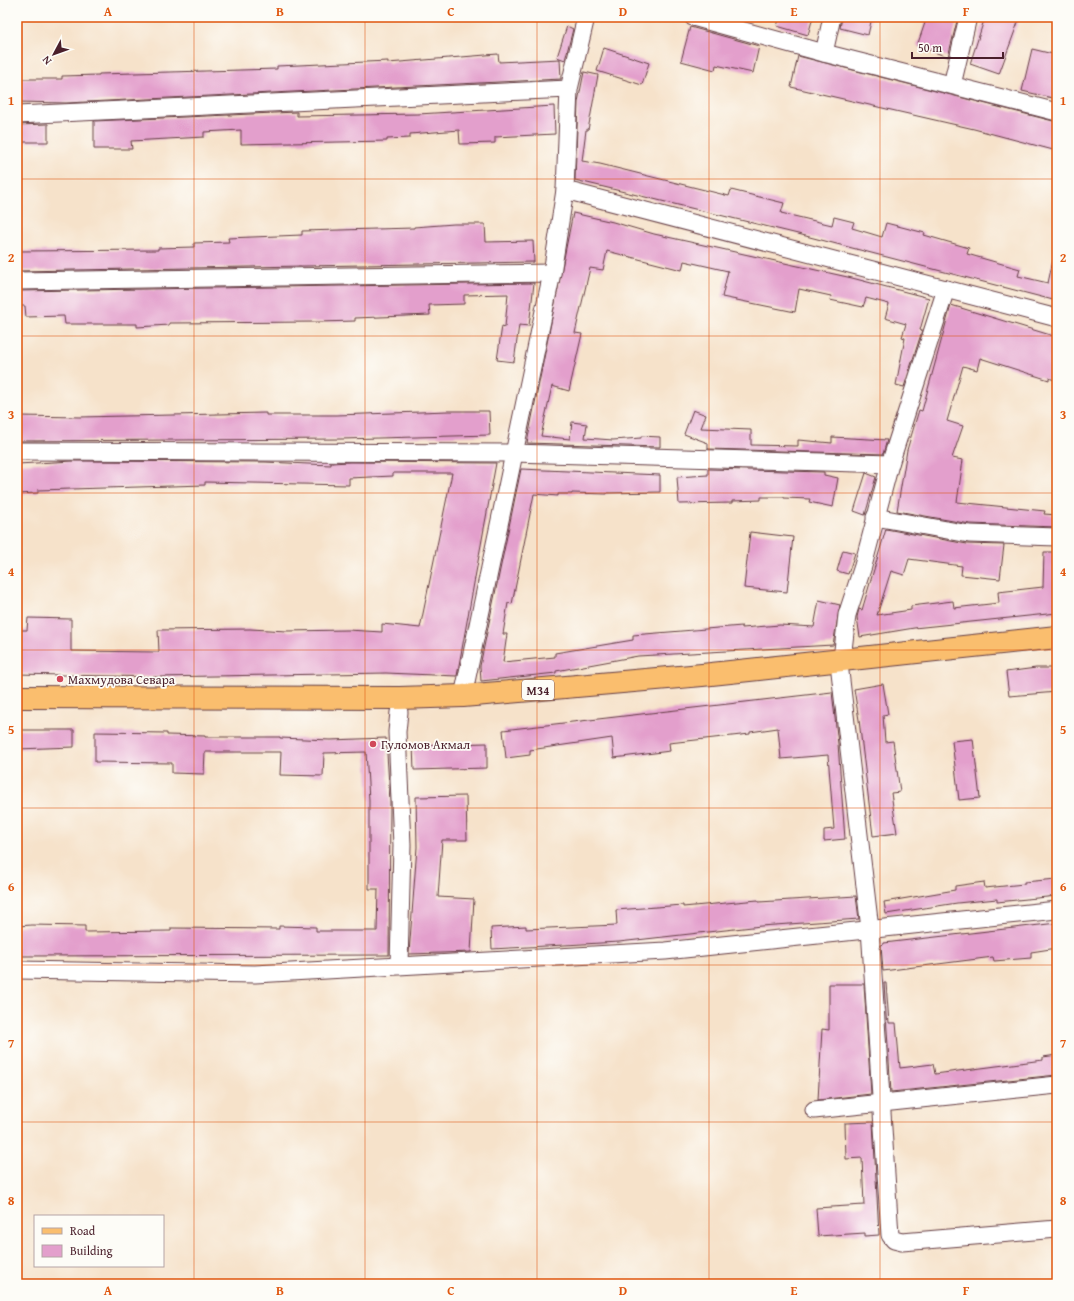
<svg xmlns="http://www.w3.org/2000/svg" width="1074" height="1301" viewBox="0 0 1074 1301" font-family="'Gentium Book Plus',serif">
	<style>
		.building { fill: #e39fcc }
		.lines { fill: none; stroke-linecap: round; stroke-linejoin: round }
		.minor-casing { stroke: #643c43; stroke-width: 19 }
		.major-casing { stroke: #643c43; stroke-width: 24 }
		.minor { stroke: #fff; stroke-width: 17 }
		.major { stroke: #fabe6e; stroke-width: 22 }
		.grid { fill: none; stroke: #e0560e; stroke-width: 1; stroke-opacity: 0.55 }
		.poi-dot { fill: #d1495b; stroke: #fdfcf7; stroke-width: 1.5 }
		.labels { text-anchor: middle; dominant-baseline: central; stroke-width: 3.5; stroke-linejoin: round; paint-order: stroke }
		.shield { fill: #fdfcf7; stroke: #806168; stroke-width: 1 }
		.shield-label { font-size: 12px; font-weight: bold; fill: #4a1f2b }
		.poi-label { font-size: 13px; fill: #4a1f2b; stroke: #fdfcf7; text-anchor: start }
		.neatline { fill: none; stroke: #e0560e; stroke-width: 1.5 }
		.grid-label { font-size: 13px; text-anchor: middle; font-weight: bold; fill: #e0560e }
	</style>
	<rect width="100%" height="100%" fill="#fdfcf7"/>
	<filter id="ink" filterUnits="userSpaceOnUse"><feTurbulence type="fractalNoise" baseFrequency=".025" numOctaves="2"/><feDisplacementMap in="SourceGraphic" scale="8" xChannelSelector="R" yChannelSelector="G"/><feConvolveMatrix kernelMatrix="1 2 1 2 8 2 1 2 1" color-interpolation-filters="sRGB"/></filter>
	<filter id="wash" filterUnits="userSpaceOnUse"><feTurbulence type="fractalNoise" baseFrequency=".012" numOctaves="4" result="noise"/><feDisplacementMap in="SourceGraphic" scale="16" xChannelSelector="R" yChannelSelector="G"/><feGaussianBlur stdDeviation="0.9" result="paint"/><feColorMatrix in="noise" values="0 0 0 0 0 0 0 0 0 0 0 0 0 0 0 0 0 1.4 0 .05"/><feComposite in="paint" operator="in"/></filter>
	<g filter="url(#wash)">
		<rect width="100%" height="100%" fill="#f6e2ca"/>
		<g id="blocks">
			<!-- building -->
			<g class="building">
				<path d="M780 17H813L808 35 777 26Z"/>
				<path d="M842 17H872L868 35 840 28Z"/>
				<path d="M927 17H958L948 57 917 46Z"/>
				<path d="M985 17H1020L999 74 970 64Z"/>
				<path d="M567 26 573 29 565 60 557 57Z"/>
				<path d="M690 27 759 46 753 73 716 65 715 70 681 61Z"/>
				<path d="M604 48 649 63 642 85 597 71Z"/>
				<path d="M1032 49 1057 55V99L1022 91Z"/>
				<path d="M498 54 499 62 560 59 561 79 66 103 17 102V79H62V76L99 75V74L277 69V66L388 61V63Z"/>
				<path d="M798 56 1057 122V151L974 129 791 87Z"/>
				<path d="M584 72 598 75 588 130H586L582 161 600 164 729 196 731 190 784 203 781 213 832 225 834 217 854 222 852 228 882 237 886 223 925 233 924 235 969 248 967 254 1020 269 1018 276 1048 283 1053 260H1057V301L798 234 575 180 578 102Z"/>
				<path d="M554 106 555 134 495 137V143L460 144 459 130 410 134V138L387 139V141L241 144V130L204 132V137L131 141 132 149H94V121L297 112V116L418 114Z"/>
				<path d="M48 124V142H17V125Z"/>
				<path d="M573 213 613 222 654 234 852 278 929 298 920 330 922 331 904 387 896 385 905 338 902 337 906 324 885 318 889 304 866 298 863 307 830 300 831 296 799 289 795 312 722 297 728 271 684 261 682 270 607 251 603 270 590 268 575 333 582 334 569 391 552 386 541 436 570 439 572 422 587 424 585 438 613 440 641 438V436L660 437V447L527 443Z"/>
				<path d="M454 224H485L486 242 533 241 534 262 17 271V251L158 250V248L194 247V243L229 242 228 238 302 235V231L414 228V227Z"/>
				<path d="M534 283 529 326 519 325 514 362 497 360 502 326 505 327 508 294 464 295V304L429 305 430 315 355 318V321L319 322 169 323V325L137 327V324H65L64 316 26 317 25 306H17V291Z"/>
				<path d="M951 305 1057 337V381L1049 378V380L980 358 977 370 963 366 947 421 963 426 952 458 963 460 957 502 1045 511 1044 514 1057 515V527L970 524 897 511 907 450 919 410 922 411Z"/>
				<path d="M693 410 706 415 701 428 751 430V445L798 446V440L832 443V437L887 440 883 454 708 449V443L684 434Z"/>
				<path d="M448 411H489L490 435 342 439 17 441V417L19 416 80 417 266 413V415H337Z"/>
				<path d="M74 461 265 462 331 465V463L350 462 496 463 457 676 386 673 157 677 17 674V630H27L28 618 71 619V651L159 652 158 630 250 629 287 631 348 630 382 632V624L420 628 452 473H393V476L349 478V485L205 482V485L38 490V493L17 494V464Z"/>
				<path d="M521 469 660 475V492L607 493V494L572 493V494H558V496L534 494 512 604 508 603 503 634H507L503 662 555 657V653L633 640V635L742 626V628L780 625 814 627 819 600 840 605 833 645 638 656 556 671V673L481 681 480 666Z"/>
				<path d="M708 469 824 472V475L838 478 833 507 809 502 810 499 784 498V497H761V500L732 501V503L679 504 677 477 708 475Z"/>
				<path d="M866 473 876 477 865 515 854 511Z"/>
				<path d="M886 529 967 544 1004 545 1000 579 961 575 962 566 909 559 904 575 891 571 877 615 911 610V606L953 601 954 608 999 603 998 592 1043 587 1044 552H1057V613L914 628 860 637 857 617 859 609 862 610Z"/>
				<path d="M750 532 793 537 787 592 744 588Z"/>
				<path d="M843 550 855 553 848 574 837 571Z"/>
				<path d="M1036 668H1057V692L1009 696 1006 672Z"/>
				<path d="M883 684 888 714 883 715 885 742 893 741 900 792 891 793 897 833 873 836 859 720 854 689Z"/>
				<path d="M832 692 838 744 845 839 824 841V830L834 829 828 755 781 759 778 728 750 732V734L669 743 670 751 614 758 612 738 530 750V755L506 758 503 730Z"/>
				<path d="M17 730H74V747L17 749Z"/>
				<path d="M95 732 167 733V735L205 736V737H280V738L330 740 386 738 390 802 389 955 17 956V926L32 925 85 926V932L171 931V928L279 929V926L316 927V931H377L378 889H369V800L366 752 324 753 323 776 280 775 281 752H205L204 774 172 773V763L95 762Z"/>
				<path d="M973 739 980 798 959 800 952 741Z"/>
				<path d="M487 743V768L414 770 413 745Z"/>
				<path d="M466 796 467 840H442L438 897 474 899 471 952 409 954 417 847 416 797Z"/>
				<path d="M1057 879V896L997 902V899L957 903 886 914 884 902 955 890V886L984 882 985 888 1024 884V882Z"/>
				<path d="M856 896 859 919 761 926 619 942 492 949 491 928 526 926V929L617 925 616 910 683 905V907L758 900 759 902Z"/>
				<path d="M1057 923V948L1031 952V958L994 961 993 957 883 971 881 945 884 944V943Z"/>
				<path d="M884 983H886L889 1023H896L900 1068 933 1064 935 1074 1043 1060V1057L1057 1055V1075L891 1092Z"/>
				<path d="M829 984H864L871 1094 818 1100 822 1029 829 1030Z"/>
				<path d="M873 1122 879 1235 865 1236V1233L818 1236 816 1208 864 1205 862 1158 846 1159 845 1123Z"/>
			</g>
		</g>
	</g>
	<g filter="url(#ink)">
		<use href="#blocks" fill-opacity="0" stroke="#643c43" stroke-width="1"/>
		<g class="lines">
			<!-- minor casing -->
			<g class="minor-casing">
				<g id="minor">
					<path d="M693 17 824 53 1057 112"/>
					<path d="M824 53 832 17"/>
					<path d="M952 85 968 17"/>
					<path d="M17 115 569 89"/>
					<path d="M565 190 1057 318"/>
					<path d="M17 281 552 273"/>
					<path d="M17 451 513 453 890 464"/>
					<path d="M875 517 969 534 1057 537"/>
					<path d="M842 659 847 615 863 566 890 464 946 289"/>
					<path d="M840 672 870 929 890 1235 894 1240 902 1242 1057 1229"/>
					<path d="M463 696 552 273 565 190 569 89 586 17"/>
					<path d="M399 712 397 732 402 845 399 965"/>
					<path d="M17 970 255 974 665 951 1057 910"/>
					<path d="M814 1110 1057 1085"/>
				</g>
			</g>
			<!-- major casing -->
			<g class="major-casing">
				<path id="major" d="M17 697 399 698 463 696 702 675 1057 637"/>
			</g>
			<!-- minor -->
			<use href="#minor" class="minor"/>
			<!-- major -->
			<use href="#major" class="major"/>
		</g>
	</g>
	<!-- grid -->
	<path class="grid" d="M194 17V1284M365 17V1284M537 17V1284M709 17V1284M880 17V1284M17 179H1057M17 336H1057M17 493H1057M17 650H1057M17 808H1057M17 965H1057M17 1122H1057"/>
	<!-- markers -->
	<g class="poi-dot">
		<circle cx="60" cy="679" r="4"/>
		<circle cx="373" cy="744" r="4"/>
	</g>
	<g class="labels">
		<!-- shield labels -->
		<rect class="shield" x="522" y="680" width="32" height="20" rx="3"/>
		<g class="shield-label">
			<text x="538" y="690">M34</text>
		</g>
		<!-- poi labels -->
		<g class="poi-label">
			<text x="68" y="679">Махмудова Севара</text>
			<text x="381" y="744">Гуломов Акмал</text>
		</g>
	</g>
	<!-- margin -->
	<rect width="1074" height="1301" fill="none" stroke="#fdfcf7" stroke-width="44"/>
	<!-- legend -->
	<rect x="34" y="1215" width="130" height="52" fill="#fdfcf7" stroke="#b5a4a5"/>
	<rect x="42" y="1228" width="20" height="6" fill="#fabe6e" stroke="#b5a4a5"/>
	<text x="70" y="1235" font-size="12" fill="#4a1f2b">Road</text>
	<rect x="42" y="1245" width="20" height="12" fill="#e39fcc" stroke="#b5a4a5"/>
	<text x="70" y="1255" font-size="12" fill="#4a1f2b">Building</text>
	<!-- north arrow -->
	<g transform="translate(54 54) rotate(229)" stroke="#fdfcf7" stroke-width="3" paint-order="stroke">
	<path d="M0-3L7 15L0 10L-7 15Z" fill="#4a1f2b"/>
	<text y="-6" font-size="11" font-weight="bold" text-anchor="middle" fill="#4a1f2b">N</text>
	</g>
	<!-- scale -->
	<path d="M912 52v6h91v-6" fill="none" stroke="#4a1f2b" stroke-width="2"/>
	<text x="918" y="52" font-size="12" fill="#4a1f2b" stroke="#fdfcf7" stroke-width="3" paint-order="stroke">50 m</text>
	<rect x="22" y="22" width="1030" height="1257" class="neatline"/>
	<g class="grid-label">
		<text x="108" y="16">A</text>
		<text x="280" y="16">B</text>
		<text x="451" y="16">C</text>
		<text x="623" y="16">D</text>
		<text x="794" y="16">E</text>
		<text x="966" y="16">F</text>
		<text x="11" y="105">1</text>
		<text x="1063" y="105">1</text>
		<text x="11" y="262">2</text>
		<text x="1063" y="262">2</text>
		<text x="11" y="419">3</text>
		<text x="1063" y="419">3</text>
		<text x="11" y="576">4</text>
		<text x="1063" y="576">4</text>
		<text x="11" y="734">5</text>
		<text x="1063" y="734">5</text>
		<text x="11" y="891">6</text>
		<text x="1063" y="891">6</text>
		<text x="11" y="1048">7</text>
		<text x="1063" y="1048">7</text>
		<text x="11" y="1205">8</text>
		<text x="1063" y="1205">8</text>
		<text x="108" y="1295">A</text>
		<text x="280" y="1295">B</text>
		<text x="451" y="1295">C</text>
		<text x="623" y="1295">D</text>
		<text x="794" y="1295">E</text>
		<text x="966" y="1295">F</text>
	</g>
</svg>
